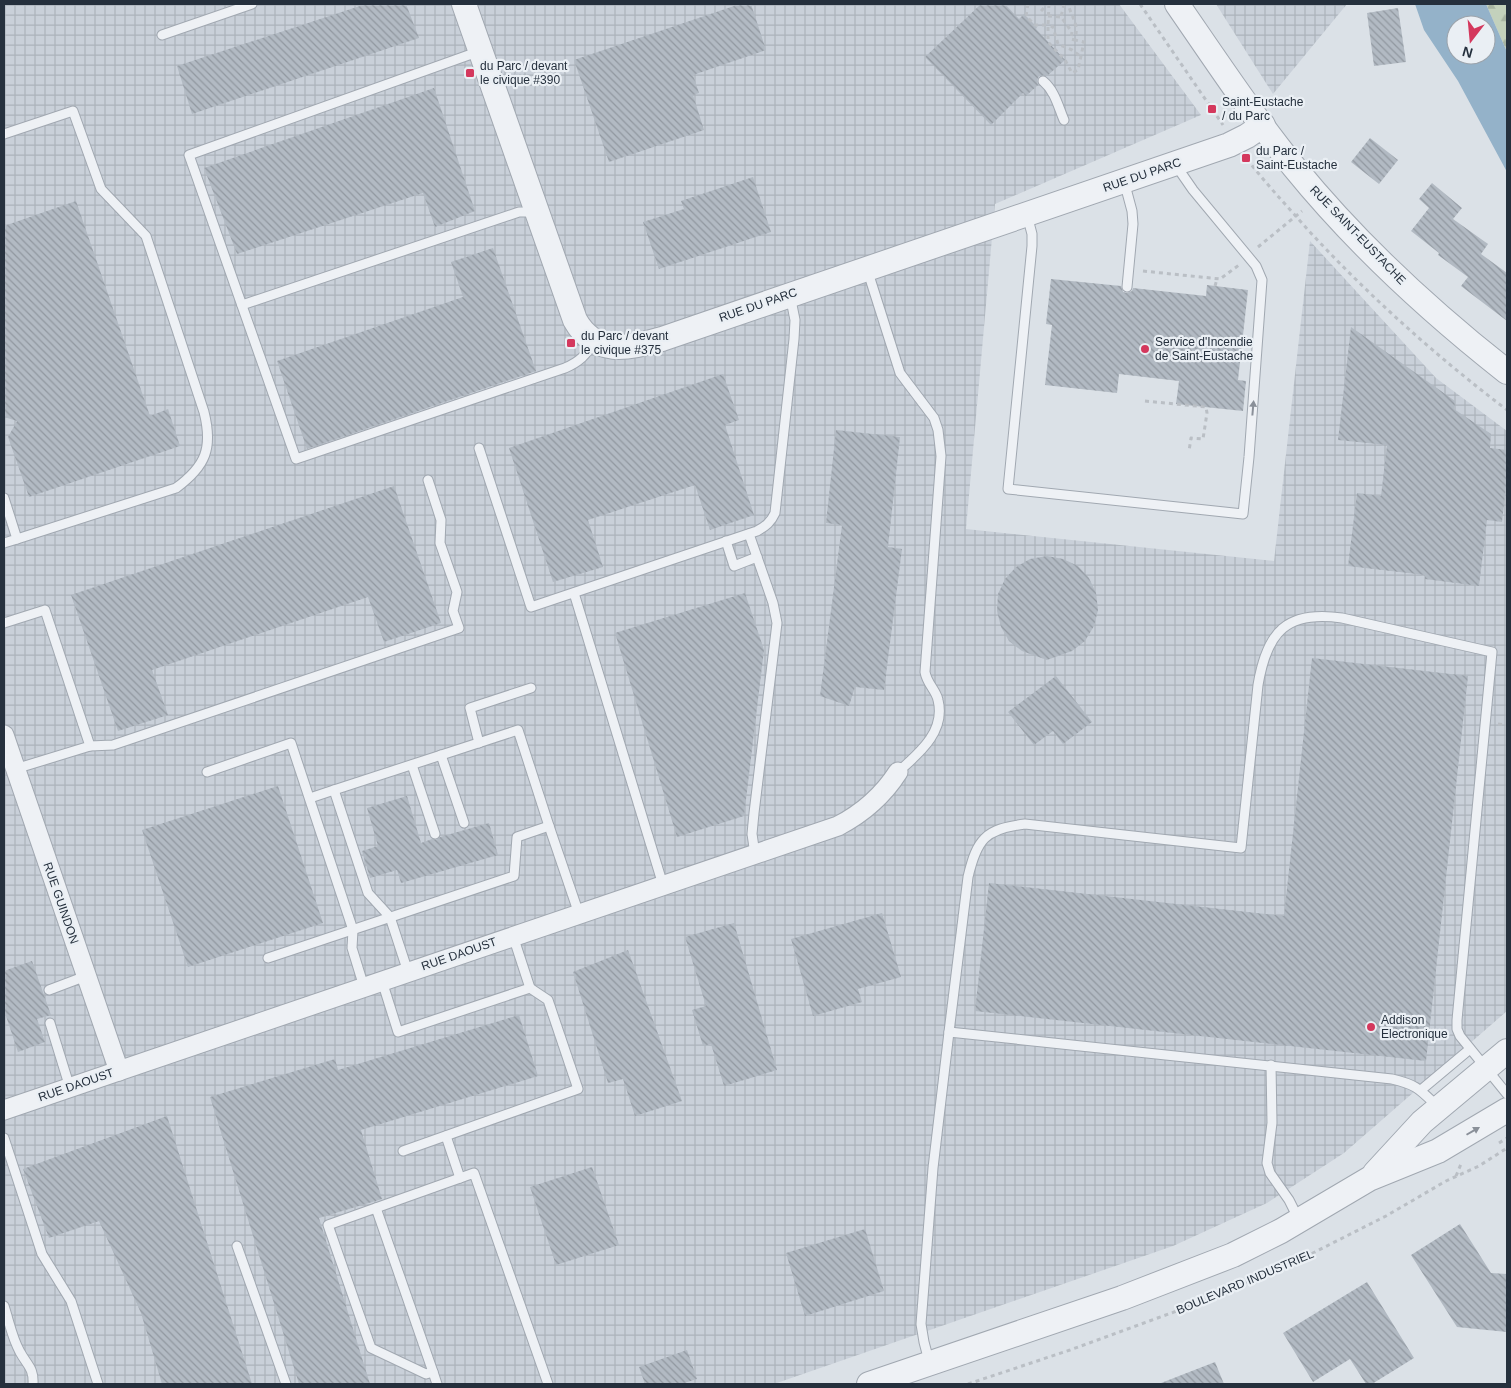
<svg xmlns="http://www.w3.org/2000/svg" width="1511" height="1388" viewBox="0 0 1511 1388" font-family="Arial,sans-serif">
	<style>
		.industrial { fill: url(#industrial-grid) }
		.forest { fill: url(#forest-firs) }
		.water { fill: #94b2c9; fill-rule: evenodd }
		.building { fill: url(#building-back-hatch) }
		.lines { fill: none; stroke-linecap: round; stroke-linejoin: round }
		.service-casing { stroke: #a1a8b1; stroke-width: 11 }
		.minor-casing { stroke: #a1a8b1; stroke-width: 21 }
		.tertiary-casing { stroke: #a1a8b1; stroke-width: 26 }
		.path { stroke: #babfc5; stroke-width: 3; stroke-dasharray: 4 4; stroke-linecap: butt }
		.service { stroke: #eef1f5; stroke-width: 9 }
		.minor { stroke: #eef1f5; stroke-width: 19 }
		.tertiary { stroke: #eef1f5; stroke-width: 24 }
		.oneway { fill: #8a9099 }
		.poi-dot { fill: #d4385d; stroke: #eaeff4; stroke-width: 2 }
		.labels { text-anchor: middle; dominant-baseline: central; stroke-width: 4.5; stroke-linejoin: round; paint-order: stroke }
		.poi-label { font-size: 12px; fill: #25303d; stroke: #eaeff4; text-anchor: start }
		.street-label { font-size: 12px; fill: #25303d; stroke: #eaeff4 }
	</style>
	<defs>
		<pattern id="industrial-grid" width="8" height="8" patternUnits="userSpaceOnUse" patternTransform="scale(1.25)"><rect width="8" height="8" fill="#c9d0d9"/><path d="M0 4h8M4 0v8" fill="none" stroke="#acb3bb"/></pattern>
		<pattern id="forest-firs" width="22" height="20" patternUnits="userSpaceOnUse" patternTransform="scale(1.25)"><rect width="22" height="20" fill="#c3d1bc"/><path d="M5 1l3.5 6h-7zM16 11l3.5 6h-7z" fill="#a7b4a2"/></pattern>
		<pattern id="building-back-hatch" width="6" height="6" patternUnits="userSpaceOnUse" patternTransform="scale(1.25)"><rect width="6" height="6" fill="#b2bac3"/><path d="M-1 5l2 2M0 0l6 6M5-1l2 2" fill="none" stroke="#9198a0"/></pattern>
	</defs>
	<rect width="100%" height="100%" fill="#dbe1e7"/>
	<!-- industrial -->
	<g class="industrial">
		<path d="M4 4H1119L1201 115 995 204 966 529 1274 561 1310 241 1436 378 1507 431V1011L1344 1153 1267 1203 1173 1246 774 1384H4Z"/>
		<path d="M1216 4H1347L1273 94Z"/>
	</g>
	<!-- forest -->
	<path class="forest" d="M1486 4H1507V52Z"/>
	<!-- water -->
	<path class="water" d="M1415 4H1486L1507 52V172L1458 81 1424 30ZM1456 25H1486V55H1456Z"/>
	<!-- building -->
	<g class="building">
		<path d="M366 4H406L419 38 192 114 177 66Z"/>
		<path d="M740 4H751L766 50 693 75 699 93 693 95 704 130 609 162 574 60Z"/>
		<path d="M981 4H1005L1019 19 1024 14 1037 27 1036 29 1065 60 1047 76 1044 75 1039 76 1037 80 1038 85 1026 96 1023 93 991 125 925 57Z"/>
		<path d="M1398 8 1406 62 1374 66 1367 13Z"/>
		<path d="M434 88 475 211 435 227 423 193 237 254 204 168Z"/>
		<path d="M1370 138 1398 160 1379 184 1351 162Z"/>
		<path d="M753 177 771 232 659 269 643 222 684 209 681 201Z"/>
		<path d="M1432 183 1462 208 1453 219 1488 244 1481 254 1507 273V321L1461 286 1468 277 1438 255 1439 253 1411 231 1429 208 1419 199Z"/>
		<path d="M76 201 150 416 168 409 180 446 29 497 8 437 17 421 4 417V226Z"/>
		<path d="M493 248 536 371 307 449 277 361 463 297 451 262Z"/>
		<path d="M1051 279 1121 286 1123 292 1127 293 1132 291 1133 288 1206 296 1207 285 1248 290 1238 380 1246 381 1243 411 1176 404 1179 381 1119 374 1117 393 1045 385 1052 325 1046 324Z"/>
		<path d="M1351 327 1455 401 1454 409 1491 434 1490 448 1507 450V477L1502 522 1487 520 1479 586 1425 579V575L1348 566 1357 493 1381 496 1387 445 1338 440Z"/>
		<path d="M723 374 739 420 725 425 754 515 710 530 695 485 588 520 603 567 553 582 509 448Z"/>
		<path d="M836 430 900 437 888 547 902 549 884 690 855 687 849 706 820 696 842 525 826 523Z"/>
		<path d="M394 486 441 623 384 642 368 597 152 670 168 715 118 731 71 595Z"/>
		<path d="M1047 556 1063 559 1078 566 1089 578 1096 593 1098 610 1094 626 1085 641 1072 651 1047 660 1022 651 1009 641 1001 627 997 611 998 594 1005 579 1016 567 1030 559Z"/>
		<path d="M745 593 764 650 744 816 677 837 615 633Z"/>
		<path d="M1312 658 1468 676 1426 1061 975 1011 989 883 1284 916Z"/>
		<path d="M1056 676 1092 722 1063 744 1053 731 1034 745 1008 712Z"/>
		<path d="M278 786 323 923 188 967 142 830Z"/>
		<path d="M407 796 421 843 432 839 436 840 440 837 489 823 498 855 401 883 397 870 370 878 362 851 378 846 367 808Z"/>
		<path d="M882 913 901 977 858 989 862 1002 813 1016 791 939Z"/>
		<path d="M734 923 777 1070 724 1086 711 1044 703 1046 692 1010 706 1006 685 937Z"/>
		<path d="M628 950 682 1101 635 1116 623 1079 608 1083 573 972Z"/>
		<path d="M32 961 51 1015 37 1019 45 1042 18 1052 4 1010V971Z"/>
		<path d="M519 1015 538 1076 361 1130 382 1199 319 1218 370 1384H299L210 1097 335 1059 338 1070Z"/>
		<path d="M167 1116 252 1384H162L141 1313 99 1221 49 1238 23 1169Z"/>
		<path d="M592 1167 619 1245 556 1265 530 1187Z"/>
		<path d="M1460 1224 1491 1273 1507 1274V1332L1457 1327 1411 1255Z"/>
		<path d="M865 1229 884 1291 805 1316 786 1253Z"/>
		<path d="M1367 1282 1414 1358 1372 1384H1366L1350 1359 1313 1382 1283 1333Z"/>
		<path d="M687 1350 697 1379 681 1384H645L639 1367Z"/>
		<path d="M1215 1362 1224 1384H1161V1383Z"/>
	</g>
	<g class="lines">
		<!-- service casing -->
		<g class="service-casing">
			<g id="service">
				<path d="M162 35 252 4"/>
				<path d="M480 51 189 155 296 459 565 368C579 362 587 355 593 341"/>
				<path d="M1043 81C1055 91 1058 106 1064 120"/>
				<path d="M4 134 73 111 101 189 146 236 204 412C213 448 206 466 176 488L17 539"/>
				<path d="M1124 181 1132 211 1133 224 1127 287"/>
				<path d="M1027 215 1032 234V246L1008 489 1243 514 1249 457 1262 280 1256 266 1193 190 1175 164"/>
				<path d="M867 269 900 373 934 418 938 430 941 456 925 672C927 684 936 690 938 700 946 732 918 754 898 772"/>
				<path d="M242 305 519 212H536"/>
				<path d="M479 448 531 607 757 531C766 526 771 522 775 513L794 339 795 320 790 295"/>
				<path d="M4 498 17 539 4 543"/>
				<path d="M749 534 773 603 777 623 754 813 752 834 755 854"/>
				<path d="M726 541 734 566 757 557"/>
				<path d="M574 593 663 885"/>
				<path d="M4 623 45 610 90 746 15 769"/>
				<path d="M479 743 470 708 531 688"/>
				<path d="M90 746 113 745 459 628 453 611 457 592 440 543 441 520 428 480"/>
				<path d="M441 755 464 823"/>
				<path d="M412 765 435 834"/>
				<path d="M207 772 291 743 353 930 352 948 364 987"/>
				<path d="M334 790 518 730 549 826"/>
				<path d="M310 798 334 790 368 893 390 917 408 972"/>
				<path d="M268 958 514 876 517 837 549 826 579 914"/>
				<path d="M382 981 398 1032 530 988 513 936"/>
				<path d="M49 990 86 976"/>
				<path d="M50 1023 70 1088"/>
				<path d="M949 1032 968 877C977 839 985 829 1025 824L1241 848 1258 685C1267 632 1286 610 1342 618L1492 652 1457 1020V1029L1460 1036 1507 1094"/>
				<path d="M1271 1065 1272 1123 1267 1163 1270 1173 1289 1200 1299 1220"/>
				<path d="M1421 1090 1470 1049"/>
				<path d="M4 1138 42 1254 71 1301 98 1384"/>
				<path d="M403 1151 578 1089 548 1000 530 988"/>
				<path d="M460 1178 474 1173 548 1384"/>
				<path d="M376 1208 433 1372"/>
				<path d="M237 1246 286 1384"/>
				<path d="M4 1306C9 1321 12 1338 20 1352 27 1365 34 1368 33 1384"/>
				<path d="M929 1361 924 1342 921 1324 933 1168 949 1032 1392 1079C1418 1085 1420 1090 1439 1108"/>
				<path d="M437 1384 433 1372 426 1374 371 1348 328 1225 460 1178 446 1136"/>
			</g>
		</g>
		<!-- minor casing -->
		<g class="minor-casing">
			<g id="minor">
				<path d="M4 735 119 1071"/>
				<path d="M4 1110 838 826C863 813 882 797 898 772"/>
			</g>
		</g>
		<!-- tertiary casing -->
		<g class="tertiary-casing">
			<g id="tertiary">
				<path d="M464 4 575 320C595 356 628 349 662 339L1229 145 1247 136 1263 125"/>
				<path d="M1177 4C1215 59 1252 115 1294 167 1355 242 1432 313 1507 372"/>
				<path d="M1375 1173 1422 1122 1507 1051"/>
				<path d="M869 1384 1122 1298 1233 1255 1281 1231 1369 1179 1438 1151 1507 1110"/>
			</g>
		</g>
		<!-- path -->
		<g class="path">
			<path d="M1028 4 1026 16 1035 25H1048V42L1065 60 1072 73 1078 70 1084 42 1075 40C1079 22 1072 19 1068 4"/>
			<path d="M1049 4 1048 25 1053 27 1058 44 1072 50 1080 56"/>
			<path d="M1064 4 1061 17 1072 32 1071 39 1075 40"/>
			<path d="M1140 4 1223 125"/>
			<path d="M1041 11 1048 4"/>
			<path d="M1048 16 1061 17"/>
			<path d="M1247 159C1266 184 1288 207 1309 231 1370 297 1436 356 1507 410"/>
			<path d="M1258 247 1302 211"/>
			<path d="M1143 271 1220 279 1239 265"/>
			<path d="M1215 286 1217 279"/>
			<path d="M1145 401 1206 407 1207 413 1203 439 1191 438 1189 451"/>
			<path d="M1498 724 1507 725"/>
			<path d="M1499 1143 1507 1138"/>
			<path d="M1456 1176 1461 1164"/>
			<path d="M968 1384 1070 1350 1185 1308 1301 1259 1386 1216 1446 1181 1479 1166 1507 1148"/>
		</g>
		<!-- service -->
		<use href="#service" class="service"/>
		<!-- minor -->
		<use href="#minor" class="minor"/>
		<!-- tertiary -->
		<use href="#tertiary" class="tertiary"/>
	</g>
	<!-- one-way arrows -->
	<defs><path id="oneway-solid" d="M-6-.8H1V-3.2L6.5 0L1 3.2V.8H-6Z" transform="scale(1.25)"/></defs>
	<g class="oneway">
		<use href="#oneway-solid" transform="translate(1253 408) rotate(-85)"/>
		<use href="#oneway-solid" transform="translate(1473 1131) rotate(-30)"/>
	</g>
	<!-- markers -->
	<g class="poi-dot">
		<rect x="465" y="68" width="10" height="10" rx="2.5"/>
		<rect x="1207" y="104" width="10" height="10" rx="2.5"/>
		<rect x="1241" y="153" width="10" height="10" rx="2.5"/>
		<rect x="566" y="338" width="10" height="10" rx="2.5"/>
		<circle cx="1145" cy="349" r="5"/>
		<circle cx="1371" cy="1027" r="5"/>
	</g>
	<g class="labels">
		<!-- poi labels -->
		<g class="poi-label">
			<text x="480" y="66">du Parc / devant<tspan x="480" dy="14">le civique #390</tspan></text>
			<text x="1222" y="102">Saint-Eustache<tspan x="1222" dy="14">/ du Parc</tspan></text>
			<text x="1256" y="151">du Parc /<tspan x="1256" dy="14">Saint-Eustache</tspan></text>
			<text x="581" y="336">du Parc / devant<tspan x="581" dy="14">le civique #375</tspan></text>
			<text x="1155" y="342">Service d'Incendie<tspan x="1155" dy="14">de Saint-Eustache</tspan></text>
			<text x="1381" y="1020">Addison<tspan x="1381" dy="14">Electronique</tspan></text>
		</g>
		<!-- street labels -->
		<g class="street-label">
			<text transform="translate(1142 175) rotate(-19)">RUE DU PARC</text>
			<text transform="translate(1358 235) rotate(46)">RUE SAINT-EUSTACHE</text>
			<text transform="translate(758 305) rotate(-19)">RUE DU PARC</text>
			<text transform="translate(61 903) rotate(71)">RUE GUINDON</text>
			<text transform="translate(459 954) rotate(-19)">RUE DAOUST</text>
			<text transform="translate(76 1085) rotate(-19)">RUE DAOUST</text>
			<text transform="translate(1245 1282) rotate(-23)">BOULEVARD INDUSTRIEL</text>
		</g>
	</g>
	<!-- border -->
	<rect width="1511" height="1388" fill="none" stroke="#25303d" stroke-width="10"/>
	<!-- north arrow -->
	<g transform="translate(1471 40) rotate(196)"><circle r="24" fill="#eaeff4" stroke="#9ba3ab"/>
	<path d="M0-4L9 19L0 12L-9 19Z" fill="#d4385d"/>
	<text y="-8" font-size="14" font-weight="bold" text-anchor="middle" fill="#25303d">N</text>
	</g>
</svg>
